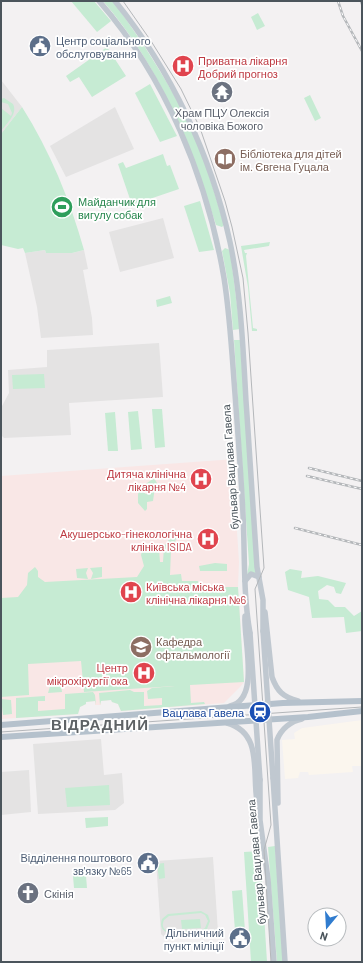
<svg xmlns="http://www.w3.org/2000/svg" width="363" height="963" viewBox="0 0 363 963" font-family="Barlow,sans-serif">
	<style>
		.commercial { fill: #fbf6ee }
		.education { fill: #e4e3e3 }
		.medical { fill: #f9e7e6 }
		.green { fill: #c6ebd3; fill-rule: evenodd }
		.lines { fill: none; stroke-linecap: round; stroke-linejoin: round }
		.secondary { stroke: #c0c8d0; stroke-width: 5.5 }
		.primary { stroke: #b5c1cc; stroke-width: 6 }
		.tram { stroke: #b4b7ba; stroke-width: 1 }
		.rail-casing { stroke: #b4b7ba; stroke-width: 2.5 }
		.rail { stroke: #fff; stroke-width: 1; stroke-dasharray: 3; stroke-linecap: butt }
		.secondary-bridge { stroke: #c0c8d0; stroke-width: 5.5 }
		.labels { text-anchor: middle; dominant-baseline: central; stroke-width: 3.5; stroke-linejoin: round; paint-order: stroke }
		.service-label { font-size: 11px; fill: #4e5e75; stroke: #fff; text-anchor: end }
		.health-label { font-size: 11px; fill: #be3a42; stroke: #fff; text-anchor: end }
		.worship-label { font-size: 11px; fill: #5b616d; stroke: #fff }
		.education-label { font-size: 11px; fill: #785e54; stroke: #fff; text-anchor: start }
		.leisure-label { font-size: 11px; fill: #27864d; stroke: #fff; text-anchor: start }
		.street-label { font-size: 11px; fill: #4b555c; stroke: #fff }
		.transit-label { font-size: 11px; fill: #164399; stroke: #fff; text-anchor: end }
		.district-label { font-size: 15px; font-weight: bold; letter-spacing: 1px; fill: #5e6265; stroke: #fff }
	</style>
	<rect width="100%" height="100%" fill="#f3f1f2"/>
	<!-- commercial -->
	<path class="commercial" d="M362 720V766H352L353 772 309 775 308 772H300L298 778 285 779 282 740 295 739 294 733 302 728Z"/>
	<!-- education -->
	<g class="education">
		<path d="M1 80 22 107 1 134Z"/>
		<path d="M115 107 134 149 66 177 50 146Z"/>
		<path d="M163 218 174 258 120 272 109 232Z"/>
		<path d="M45 250 46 253H72L84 250 88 269 83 270 92 318 93 335 41 338 37 307 25 253Z"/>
		<path d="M159 343 163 397 69 403 71 435 4 438 2 436 1 408 9 393 8 370 47 367V350Z"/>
		<path d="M101 739 104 775 122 773 124 803 115 810 38 814 33 744Z"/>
		<path d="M29 770 31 812 1 815V772Z"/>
		<path d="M213 857 218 932 216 934 164 937 161 934 156 861Z"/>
	</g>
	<!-- medical -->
	<path class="medical" d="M235 459 238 508 231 509V516H236L239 562 238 587 244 682 240 687 224 703 121 711 118 704 112 702 111 700 101 701V705H95V701L86 702V704L80 707 78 714 1 719V476Z"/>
	<!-- green -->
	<g class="green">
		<path d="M71 1H94L111 21 97 32Z"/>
		<path d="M103 1H113C143 43 172 86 193 133 206 163 215 194 224 225L222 227 216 225C190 142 160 67 103 1Z"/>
		<path d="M258 13 265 26 257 30 251 17Z"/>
		<path d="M107 47 126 76 92 97 79 77 70 82 66 76Z"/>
		<path d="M150 84 177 136 160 142 135 93Z"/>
		<path d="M310 95 321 118 315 121 304 98Z"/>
		<path d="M4 98 13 104C18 114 7 123 1 131V108L11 116 12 113 8 104 1 102V99Z"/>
		<path d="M22 107C50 151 70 200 84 250L72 253H46L45 250 25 253 23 248 18 249 1 245V134Z"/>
		<path d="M163 154 167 166 170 165 179 189 132 205 118 164 123 162 126 168Z"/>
		<path d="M200 201 214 250 199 252 184 206Z"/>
		<path d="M270 242 269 246 244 250 245 253H247L246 256 253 328 257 329V331H252L248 287 241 246Z"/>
		<path d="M225 248 230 250 240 329 233 330 230 293 222 251Z"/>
		<path d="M170 296 172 303 157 307 156 300Z"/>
		<path d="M234 340H240L257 574 247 575 249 564Z"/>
		<path d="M44 374 45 388 13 389 12 375Z"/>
		<path d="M152 409H162L165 447 155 448Z"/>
		<path d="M138 411 142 449 131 450 128 412Z"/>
		<path d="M115 412 118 451H108L105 413Z"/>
		<path d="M154 478 157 483 155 487 153 501 147 502V509L145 511 138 503V494L140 490 146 494 149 493 144 490 143 486Z"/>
		<path d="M169 536 176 538 174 547 171 550 170 575 181 574 182 581H198L199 587H238L244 682 190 685 191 703 204 702 205 704 121 711 118 704 112 702 111 700 101 701 100 705 99 693 130 690 134 692H144V706L162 705V698L148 699 147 691 152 688 175 686 84 692 81 661 28 664 29 695 1 697V598L18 597 27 585 28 573 35 567 38 571V577L45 582 137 577 144 566 141 555 142 551 159 549 160 562H163L164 546 168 542Z"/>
		<path d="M215 563 227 564V571H200L199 566Z"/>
		<path d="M102 567V577L91 579 93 573 90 568Z"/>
		<path d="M88 568 86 573 88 579 77 578 76 569Z"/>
		<path d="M290 569 302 571 301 578 318 576 346 583 341 594 336 593 334 587 327 585 318 591 319 599 328 600 335 607H345L354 616 362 611V631L346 633 344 617 312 618 309 597 288 590 285 572Z"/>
		<path d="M56 682 61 685 62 692 48 693 51 683Z"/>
		<path d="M93 692 95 695 96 705 95 701 86 702V704L80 707 78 714 16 718V698L45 696V701H38V711L65 709V694Z"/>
		<path d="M1 699 11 700 12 714 3 715Z"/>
		<path d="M109 785 110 805 67 807 65 788Z"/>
		<path d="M108 817V826L86 828 85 818Z"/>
		<path d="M275 846 283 962H277L268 847Z"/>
		<path d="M260 851 267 962H251L244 852Z"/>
		<path d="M164 863 165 878 159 879 157 864Z"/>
		<path d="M73 876H86L87 888H74Z"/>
		<path d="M242 890 245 931H235L232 891Z"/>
		<path d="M201 911 208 915 210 921 207 929 204 931C192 934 155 941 162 919L168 914ZM201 913 205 915 208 921 205 928 202 930 170 932C164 931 161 926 164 920L169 916Z"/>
		<path d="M200 919 201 928 182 929 181 920Z"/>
	</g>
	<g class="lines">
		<!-- secondary -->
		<g class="secondary">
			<path d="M99 1C166 78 207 178 224 278 230 316 232 355 235 394 238 434 241 474 243 514 245 554 243 594 250 633"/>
			<path d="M115 1C171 70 211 155 230 242 241 294 243 348 246 401 250 456 253 511 257 567L263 600V631"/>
			<path d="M245 581 251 574 259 577"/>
			<path d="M265 612 272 677C277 691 283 697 298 701"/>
			<path d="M230 706C261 700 243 638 245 616"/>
			<path d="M227 723C263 733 252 772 257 801"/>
			<path d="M273 778 285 962"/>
			<path d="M260 780V820L268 879 274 962"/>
			<path d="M278 803 277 740C281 729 291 721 302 719"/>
		</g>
		<!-- primary -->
		<g class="primary">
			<path d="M1 725 283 703 362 701"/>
			<path d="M1 737 308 717 362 711"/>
		</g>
		<!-- tram -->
		<g class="tram">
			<path d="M123 1 151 41 181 89 200 128 225 201 232 227 243 278 248 333 264 568 255 589 271 825 264 850 271 962"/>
			<path d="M1 732 362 707"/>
		</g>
		<!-- rail casing -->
		<g class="rail-casing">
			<g id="rail">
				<path d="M338 1 343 16 362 51"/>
				<path d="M361 1 362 4"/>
				<path d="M309 468 362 481"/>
				<path d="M307 476 362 489"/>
				<path d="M295 528 362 545"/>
			</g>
		</g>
		<!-- rail -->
		<use href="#rail" class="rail"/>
		<!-- secondary-bridge -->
		<g class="secondary-bridge">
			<path d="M263 631 273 778"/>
			<path d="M250 633 260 780"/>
		</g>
	</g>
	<!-- icons -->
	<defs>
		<g id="civic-disc" transform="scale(1.15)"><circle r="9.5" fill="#5c6f8a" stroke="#fff"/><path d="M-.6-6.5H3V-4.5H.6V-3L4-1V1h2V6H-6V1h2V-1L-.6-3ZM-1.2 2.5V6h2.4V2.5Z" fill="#fff"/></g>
		<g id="hospital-disc" transform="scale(1.15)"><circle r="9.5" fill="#e0444e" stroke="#fff"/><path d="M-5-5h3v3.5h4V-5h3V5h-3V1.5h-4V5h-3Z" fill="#fff"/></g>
		<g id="temple-disc" transform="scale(1.15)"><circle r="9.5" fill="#6b7280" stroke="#fff"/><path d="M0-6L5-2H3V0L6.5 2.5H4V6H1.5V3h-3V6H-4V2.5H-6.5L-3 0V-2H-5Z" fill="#fff"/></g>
		<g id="library-disc" transform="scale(1.15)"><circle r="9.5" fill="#8d6e63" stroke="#fff"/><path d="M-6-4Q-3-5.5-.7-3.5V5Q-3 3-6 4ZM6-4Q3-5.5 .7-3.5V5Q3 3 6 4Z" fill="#fff"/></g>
		<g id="stadium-disc" transform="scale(1.15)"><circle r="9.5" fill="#2e9e5b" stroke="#fff"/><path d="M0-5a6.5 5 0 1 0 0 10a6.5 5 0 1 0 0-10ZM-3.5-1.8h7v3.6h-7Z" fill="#fff"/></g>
		<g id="university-disc" transform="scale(1.15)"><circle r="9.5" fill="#8d6e63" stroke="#fff"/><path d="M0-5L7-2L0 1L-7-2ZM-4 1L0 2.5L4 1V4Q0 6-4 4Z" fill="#fff"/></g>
		<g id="station-disc" transform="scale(1.15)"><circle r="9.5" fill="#1a4fb4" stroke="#fff"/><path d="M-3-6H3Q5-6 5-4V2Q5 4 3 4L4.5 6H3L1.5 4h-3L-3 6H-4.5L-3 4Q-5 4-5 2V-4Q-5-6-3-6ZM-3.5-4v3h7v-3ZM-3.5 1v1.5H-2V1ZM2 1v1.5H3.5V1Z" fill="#fff"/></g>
		<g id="church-disc" transform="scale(1.15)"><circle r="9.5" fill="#6b7280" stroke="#fff"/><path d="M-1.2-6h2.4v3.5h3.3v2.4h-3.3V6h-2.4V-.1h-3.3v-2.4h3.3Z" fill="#fff"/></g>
	</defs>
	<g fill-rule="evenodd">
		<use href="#civic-disc" x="40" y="46"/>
		<use href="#hospital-disc" x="183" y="66"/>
		<use href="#temple-disc" x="222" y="92"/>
		<use href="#library-disc" x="225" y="159"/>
		<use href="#stadium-disc" x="62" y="207"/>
		<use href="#hospital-disc" x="201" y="479"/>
		<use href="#hospital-disc" x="208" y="539"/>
		<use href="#hospital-disc" x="131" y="592"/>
		<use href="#university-disc" x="141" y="647"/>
		<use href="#hospital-disc" x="144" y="673"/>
		<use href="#station-disc" x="260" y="712"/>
		<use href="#civic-disc" x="148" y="863"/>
		<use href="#church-disc" x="28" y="893"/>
		<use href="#civic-disc" x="240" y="938"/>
	</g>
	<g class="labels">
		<!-- service labels -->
		<g class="service-label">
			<text x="56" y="40" text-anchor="start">Центр соціального<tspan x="56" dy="13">обслуговування</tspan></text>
			<text x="132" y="857">Відділення поштового<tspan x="132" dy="13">зв'язку №65</tspan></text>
			<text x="224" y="932">Дільничний<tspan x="224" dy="13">пункт міліції</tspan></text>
		</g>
		<!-- health labels -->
		<g class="health-label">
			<text x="198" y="60" text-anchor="start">Приватна лікарня<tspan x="198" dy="13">Добрий прогноз</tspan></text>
			<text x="186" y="473">Дитяча клінічна<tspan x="186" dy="13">лікарня №4</tspan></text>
			<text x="192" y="533">Акушерсько-гінекологічна<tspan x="192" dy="13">клініка ISIDA</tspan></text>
			<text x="146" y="586" text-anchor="start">Київська міська<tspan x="146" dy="13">клінічна лікарня №6</tspan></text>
			<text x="128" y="667">Центр<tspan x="128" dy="13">мікрохірургії ока</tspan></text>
		</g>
		<!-- worship labels -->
		<g class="worship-label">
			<text x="222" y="112">Храм ПЦУ Олексія<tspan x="222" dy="13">чоловіка Божого</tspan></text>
			<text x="44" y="893" text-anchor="start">Скінія</text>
		</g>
		<!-- education labels -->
		<g class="education-label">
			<text x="240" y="153">Бібліотека для дітей<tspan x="240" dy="13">ім. Євгена Гуцала</tspan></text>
			<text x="156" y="641">Кафедра<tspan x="156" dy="13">офтальмології</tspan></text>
		</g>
		<!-- leisure labels -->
		<g class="leisure-label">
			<text x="78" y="201">Майданчик для<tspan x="78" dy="13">вигулу собак</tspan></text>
		</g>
		<!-- street labels -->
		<g class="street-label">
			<text transform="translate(230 467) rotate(-94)">бульвар Вацлава Гавела</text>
			<text transform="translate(256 862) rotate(-95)">бульвар Вацлава Гавела</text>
		</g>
		<!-- transit labels -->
		<g class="transit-label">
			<text x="244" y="712">Вацлава Гавела</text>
		</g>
		<!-- district labels -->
		<g class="district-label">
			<text x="100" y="724">ВІДРАДНИЙ</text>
		</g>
	</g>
	<!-- border -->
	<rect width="363" height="963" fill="none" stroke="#4b555c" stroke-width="4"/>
	<!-- north arrow -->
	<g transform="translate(327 927) rotate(198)"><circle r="19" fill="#ffffff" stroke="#b7bbbe"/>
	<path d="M0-3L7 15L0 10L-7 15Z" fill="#307ccf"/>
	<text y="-6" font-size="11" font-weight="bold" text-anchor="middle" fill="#4b555c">N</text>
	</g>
</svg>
